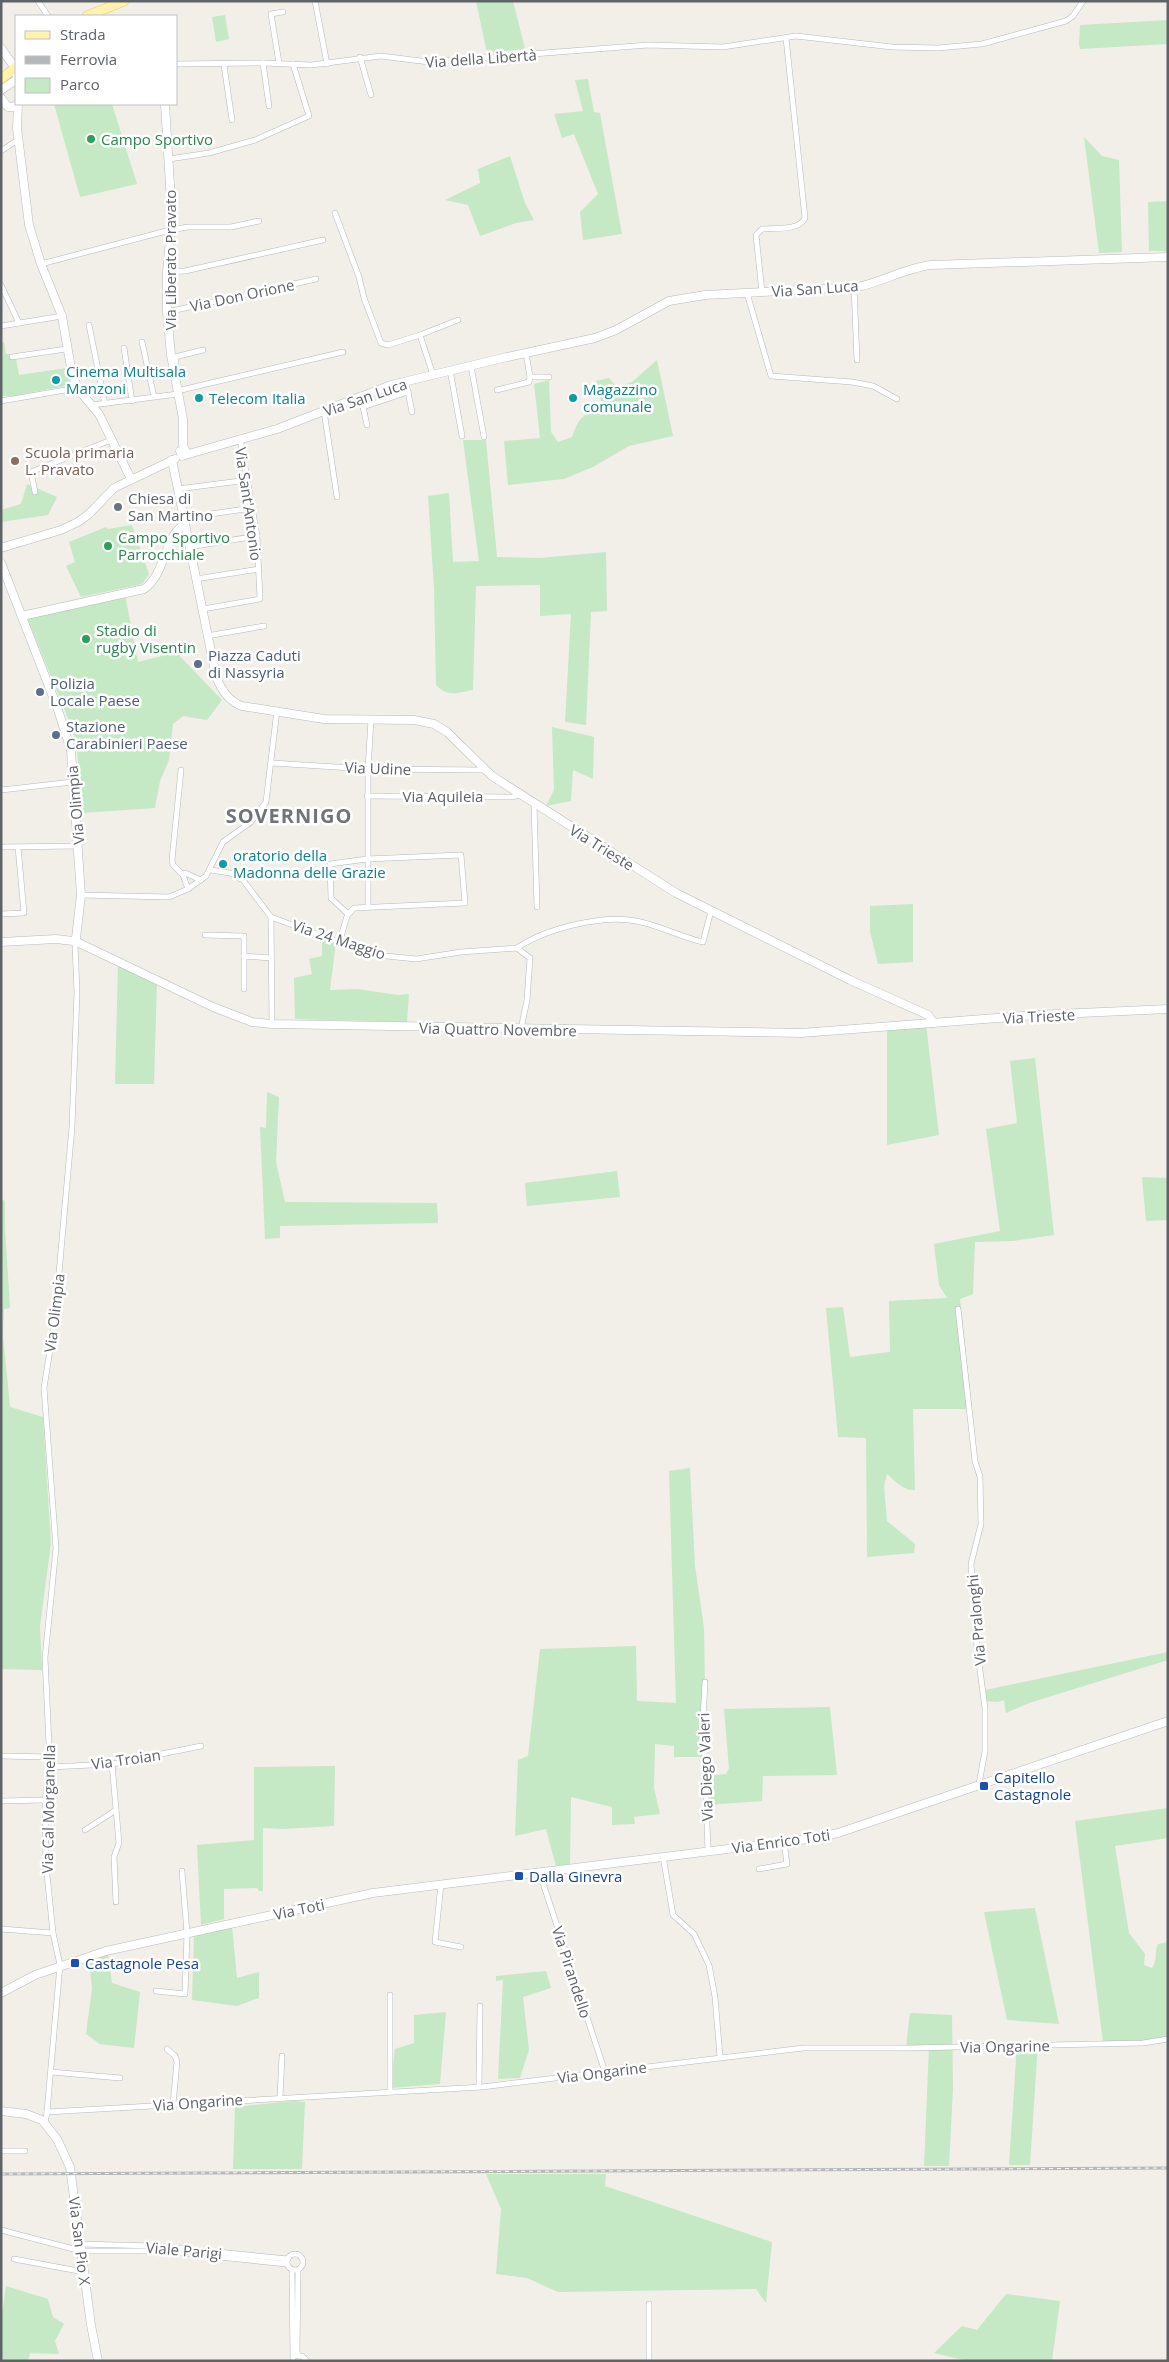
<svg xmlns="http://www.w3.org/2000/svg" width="1169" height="2362" viewBox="0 0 1169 2362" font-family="'Open Sans',sans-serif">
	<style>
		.green { fill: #c5e8c5 }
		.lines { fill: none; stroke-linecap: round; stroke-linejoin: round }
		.street-casing { stroke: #b5b8bc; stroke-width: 6 }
		.secondary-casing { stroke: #b6babf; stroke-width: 9 }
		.primary-casing { stroke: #f2c960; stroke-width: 10 }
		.street { stroke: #fff; stroke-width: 5 }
		.secondary { stroke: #fff; stroke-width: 8 }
		.primary { stroke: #fff2af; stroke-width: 9 }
		.rail-casing { stroke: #b6b7b8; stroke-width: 3 }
		.rail { stroke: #fff; stroke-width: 1; stroke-dasharray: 4; stroke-linecap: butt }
		.leisure-dot { fill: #2e9e5b; stroke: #fff; stroke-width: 2 }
		.culture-dot { fill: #0f9aa8; stroke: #fff; stroke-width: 2 }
		.education-dot { fill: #8d6e63; stroke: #fff; stroke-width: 2 }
		.worship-dot { fill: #6b7280; stroke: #fff; stroke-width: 2 }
		.service-dot { fill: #5c6f8a; stroke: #fff; stroke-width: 2 }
		.transit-dot { fill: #1a4fb4; stroke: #fff; stroke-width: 2 }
		.labels { text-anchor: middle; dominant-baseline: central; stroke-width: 5; stroke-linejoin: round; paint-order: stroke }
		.street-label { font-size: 15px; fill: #5f6368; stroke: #fff }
		.leisure-label { font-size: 15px; fill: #27864d; stroke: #fff; text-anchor: start }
		.culture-label { font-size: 15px; fill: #0d838f; stroke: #fff; text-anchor: start }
		.education-label { font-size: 15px; fill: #785e54; stroke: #fff; text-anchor: start }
		.worship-label { font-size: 15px; fill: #5b616d; stroke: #fff; text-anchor: start }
		.service-label { font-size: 15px; fill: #4e5e75; stroke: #fff; text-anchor: start }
		.transit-label { font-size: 15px; fill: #164399; stroke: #fff; text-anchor: start }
		.district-label { font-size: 20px; font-weight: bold; letter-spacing: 1px; fill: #70757a; stroke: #fff }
	</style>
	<rect width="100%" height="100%" fill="#f1efe8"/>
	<!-- green -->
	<g class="green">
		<path d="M476 1H513L525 49 487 53Z"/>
		<path d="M225 15 229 39 216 42 212 17Z"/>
		<path d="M1168 20V44L1080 49 1079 44 1080 25Z"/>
		<path d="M588 79 594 112 600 113 622 234 583 240 580 212 598 194 574 134 562 138 554 114 583 111 575 80Z"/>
		<path d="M54 104H112L137 184 80 197Z"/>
		<path d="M1084 137 1102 156 1119 160 1122 252 1099 253Z"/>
		<path d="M510 156 525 203 534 220 516 223 480 236 468 205 445 200 480 183 478 169Z"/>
		<path d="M1168 201V251H1149L1148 202Z"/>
		<path d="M4 342 6 354H15L19 375 67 368 71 385 12 396H1V343Z"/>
		<path d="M657 360 673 436 629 446 593 467 564 479 508 485 504 441 540 438 534 384 549 380 551 432 558 442 572 437C580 415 582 416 603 408L596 381 609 378 617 387 632 382Z"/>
		<path d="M463 440H486L497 557 540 558 606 552 607 611 591 612 586 725 565 722 571 614 540 616V585L476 586 473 690C459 693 447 697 436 685L434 588 428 496 449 493 453 562 479 561Z"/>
		<path d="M27 484 57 497 48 515 1 522V510L21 504Z"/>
		<path d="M132 525 149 574 143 583 138 585 81 597 66 566 75 562 69 542 106 527 108 529Z"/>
		<path d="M125 595 138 662 162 656 166 654 167 648H172L222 700 207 720 183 716 173 724 169 760 160 781 155 808 83 813 77 750 73 731 27 617Z"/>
		<path d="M552 727 594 737 593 779 573 770 571 801 546 806 554 790Z"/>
		<path d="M913 904V962L878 964 870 931V906Z"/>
		<path d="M322 936 336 942 330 990 357 989 398 995 409 994 407 1022 295 1019 294 978 312 974 309 959 322 956Z"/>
		<path d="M118 964 157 982 154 1084H115Z"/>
		<path d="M926 1024 939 1135 887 1145V1028Z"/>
		<path d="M1035 1058 1054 1235 1013 1241 975 1242 973 1294 960 1299 972 1409H913L915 1490C904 1491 895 1481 887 1474L884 1486 887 1521 915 1544 914 1553 867 1557 866 1438 838 1437 826 1308 843 1307 850 1357 890 1352 889 1301 947 1298 939 1285 934 1244 1000 1231 986 1129 1017 1123 1010 1061Z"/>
		<path d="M267 1092 279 1097 276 1162 285 1202 437 1203 438 1223 280 1226V1238L265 1239 260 1127 266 1128Z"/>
		<path d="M617 1171 620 1197 527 1206 525 1183Z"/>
		<path d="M1142 1177 1168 1178V1220L1146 1221Z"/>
		<path d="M1 1199 5 1201V1228L10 1308 4 1309 3 1335 10 1407 43 1417 51 1543 40 1626 42 1670 1 1669Z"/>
		<path d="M690 1468 695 1566 704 1628 706 1757H674V1746L655 1744 654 1788 660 1814 634 1817 635 1824 612 1825V1807L571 1797 570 1864 556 1866 546 1829 515 1836 518 1760 528 1756 540 1649 636 1646 637 1701 676 1703 669 1471Z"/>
		<path d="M1168 1652V1660L1029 1703 1006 1713 1004 1700 998 1702 985 1701V1690Z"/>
		<path d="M830 1707 837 1775 763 1776 762 1801 707 1805 706 1776 726 1774 729 1768 724 1709Z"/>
		<path d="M335 1766 334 1826 284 1829 263 1828V1891H259L257 1888 224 1889V1919L201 1925 197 1845 254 1840V1767Z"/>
		<path d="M1168 1808V1838L1115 1846 1129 1933 1145 1954 1144 1965 1152 1968C1158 1960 1154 1952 1158 1944L1168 1942V2042H1103L1075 1821Z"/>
		<path d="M1035 1908 1059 2024 1007 2020 984 1912Z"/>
		<path d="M232 1926 237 1978 259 1972V1998L237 2006 192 2000 194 1935Z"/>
		<path d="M108 1955 112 1983 140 1992 134 2048 100 2044 86 2034 92 1989 89 1960Z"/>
		<path d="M546 1971 551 1988 523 1997 529 2050 520 2078 498 2079 503 1980 496 1981V1976Z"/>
		<path d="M446 2012 440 2084 390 2088 395 2049 414 2043V2015Z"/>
		<path d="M910 2013 952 2015 953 2088 949 2166H924L929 2047H906Z"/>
		<path d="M1038 2043 1030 2165H1009L1017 2044Z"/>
		<path d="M292 2101 305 2102 302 2169H233L235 2107Z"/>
		<path d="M486 2174H606L605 2186 772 2242 766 2303 756 2289 558 2292 527 2278 496 2274 501 2209Z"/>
		<path d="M6 2286 48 2299 53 2317 64 2324 55 2341 59 2354 30 2353 28 2361H1V2322Z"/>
		<path d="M1006 2294 1060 2301 1052 2361H968L934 2353 962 2326 977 2330Z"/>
	</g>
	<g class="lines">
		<!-- street casing -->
		<g class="street-casing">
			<g id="street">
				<path d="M38 1 48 16"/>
				<path d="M315 1 327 64"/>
				<path d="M360 57 371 95"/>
				<path d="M263 63 269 106"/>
				<path d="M279 63 271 14 283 12"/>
				<path d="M176 64 263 63 311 65 381 56 429 62 648 45 723 47 796 36 892 47 938 48 982 44 1066 21 1073 16 1083 1"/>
				<path d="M224 65 232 120"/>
				<path d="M1 151 19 139"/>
				<path d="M169 159 209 153 255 140 309 116 293 64"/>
				<path d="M335 213 359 277 364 298 381 343 388 345 420 335 433 375"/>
				<path d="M41 264 170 230 188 227H231L259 221"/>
				<path d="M167 272 185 271 323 240"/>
				<path d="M1 285 19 323"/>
				<path d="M854 287 857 360"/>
				<path d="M762 292 756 235 762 229C775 228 799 231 805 218L786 38"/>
				<path d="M747 293 771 376 852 382 873 386 897 399"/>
				<path d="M167 312 316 279"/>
				<path d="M89 325 105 404"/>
				<path d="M1 326 62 316"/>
				<path d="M420 335 458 320"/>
				<path d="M142 342 154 397"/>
				<path d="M124 348 132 401"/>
				<path d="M12 357 66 349"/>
				<path d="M176 363 175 357 203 350"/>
				<path d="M471 366 484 437"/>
				<path d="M450 370 462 436"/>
				<path d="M530 377H549"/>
				<path d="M497 390 529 382 530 377 526 353"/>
				<path d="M177 391 343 352"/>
				<path d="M408 392 412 412"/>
				<path d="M360 396 363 407 408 392 405 382"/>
				<path d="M1 401 77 388"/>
				<path d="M92 405 178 394"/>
				<path d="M363 407 367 425"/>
				<path d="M324 411 337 497"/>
				<path d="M178 489 248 480"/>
				<path d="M35 492 31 472 111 440"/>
				<path d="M183 518 252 508"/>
				<path d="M189 547 257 536"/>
				<path d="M196 579 259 569"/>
				<path d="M203 609 260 599 257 536 240 438"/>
				<path d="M207 636 264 626"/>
				<path d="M272 763 368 769 484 770"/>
				<path d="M181 770 172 860 173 865 183 875"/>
				<path d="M1 790 73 782"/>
				<path d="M367 796 512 797 519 795"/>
				<path d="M534 804 537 907"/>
				<path d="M1 847 79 846"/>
				<path d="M211 870 230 873 243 880 271 917 363 951 386 956 416 959 461 952 517 948 530 958 527 1000 521 1029"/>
				<path d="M188 889 183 875 185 873 201 880"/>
				<path d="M81 895 169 897 188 889 206 876 223 842 251 822 266 802 277 710"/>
				<path d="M368 907V769L371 720"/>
				<path d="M1 914 24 913 18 847"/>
				<path d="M271 917 272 1024"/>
				<path d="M205 935 244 936V956L271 958"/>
				<path d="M340 940 347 916 354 908 465 903 461 855 367 859 330 864 331 898 348 914"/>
				<path d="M517 948C545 929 602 914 636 921 659 925 680 937 703 942L711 911"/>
				<path d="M244 956V989"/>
				<path d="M958 1309 975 1461 980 1477 981 1524 971 1564 977 1648 985 1708V1751L979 1784"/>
				<path d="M705 1682 703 1719 708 1851"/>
				<path d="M1 1756 50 1757"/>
				<path d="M112 1764 119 1843 114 1857 116 1902"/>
				<path d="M50 1767 112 1764 201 1746"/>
				<path d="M1 1801 45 1800"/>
				<path d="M85 1830 116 1810"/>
				<path d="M663 1856 673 1915 694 1934 709 1965 715 1997 720 2057"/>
				<path d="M759 1869 787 1864 784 1842"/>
				<path d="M539 1871 605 2072"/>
				<path d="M441 1884 435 1942 461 1947"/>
				<path d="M1 1929 53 1933"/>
				<path d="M156 1991 185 1994 187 1933 182 1871"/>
				<path d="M390 1995V2092"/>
				<path d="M167 2049 175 2056 177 2062 173 2104"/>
				<path d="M51 2072 120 2078"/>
				<path d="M479 2087 480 2006"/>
				<path d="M280 2097 282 2056"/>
				<path d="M47 2112 60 1965 53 1933 46 1865 45 1800 50 1767 45 1658 56 1548 44 1388 55 1318 72 1127 77 993 75 944"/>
				<path d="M45 2123 47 2112 482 2087 803 2048H909L1143 2043 1168 2039"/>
				<path d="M1 2151H25"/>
				<path d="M1 2230 81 2251H160L287 2264"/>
				<path d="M80 2244 155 2246 288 2259"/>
				<circle cx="295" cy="2262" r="8"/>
				<path d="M14 2259 84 2272"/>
				<path d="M292 2270 293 2359"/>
				<path d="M298 2270 297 2352 299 2356"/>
				<path d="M297 2356H302L307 2361"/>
				<path d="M649 2361V2304"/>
			</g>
		</g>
		<!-- secondary casing -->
		<g class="secondary-casing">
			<g id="secondary">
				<path d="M1 48 15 68 16 74"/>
				<path d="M1 90 16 80"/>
				<path d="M1 98 8 107H14L17 104"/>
				<path d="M18 104 17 128 29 225 41 264 62 316 71 368 77 388 99 414 131 479"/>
				<path d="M165 104 172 218 167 272V312L171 355 183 419V445L186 453 182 456 180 451 184 450"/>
				<path d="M185 455 277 429 391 385 507 357 595 338 616 330 669 301 705 295 858 287C884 281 906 268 931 265L1168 257"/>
				<path d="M172 460 216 676C221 690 228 701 242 706L324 719 414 720 434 724 447 732 492 776 676 893 850 980 928 1015 934 1023"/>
				<path d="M1 548 61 530 78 522 89 514 114 488 175 459"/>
				<path d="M1 563 57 707 71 750 81 895 76 938"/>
				<path d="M22 616 144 589C166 574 164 536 184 525"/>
				<path d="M1 942 56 939 73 941"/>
				<path d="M79 943 213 1007 252 1022 272 1024 801 1033 1036 1015 1168 1009"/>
				<path d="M1 1993 35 1975 106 1951 373 1893 808 1839 838 1833 1168 1721"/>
				<path d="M1 2111 26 2114 42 2120 57 2139 70 2167 91 2325 98 2361"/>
			</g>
		</g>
		<!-- primary casing -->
		<g class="primary-casing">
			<g id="primary">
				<path d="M87 16 124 1"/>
				<path d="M1 79 16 67"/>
			</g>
		</g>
		<!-- street -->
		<use href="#street" class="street"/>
		<!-- secondary -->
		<use href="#secondary" class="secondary"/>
		<!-- primary -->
		<use href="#primary" class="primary"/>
		<!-- rail casing -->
		<g class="rail-casing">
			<path id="rail" d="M1 2174 1168 2168"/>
		</g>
		<!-- rail -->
		<use href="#rail" class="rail"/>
	</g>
	<!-- markers -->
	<g class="leisure-dot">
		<circle cx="91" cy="139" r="5"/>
		<circle cx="108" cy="546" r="5"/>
		<circle cx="86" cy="639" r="5"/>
	</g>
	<g class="culture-dot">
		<circle cx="56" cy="380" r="5"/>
		<circle cx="199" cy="398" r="5"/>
		<circle cx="573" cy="398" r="5"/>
		<circle cx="223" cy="864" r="5"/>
	</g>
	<circle class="education-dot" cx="15" cy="461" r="5"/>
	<circle class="worship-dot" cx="118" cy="507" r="5"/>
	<g class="service-dot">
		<circle cx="198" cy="664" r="5"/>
		<circle cx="40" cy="692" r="5"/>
		<circle cx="56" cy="735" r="5"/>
	</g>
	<g class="transit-dot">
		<rect x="979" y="1781" width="10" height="10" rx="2.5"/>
		<rect x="514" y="1871" width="10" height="10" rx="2.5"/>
		<rect x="70" y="1958" width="10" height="10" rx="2.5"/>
	</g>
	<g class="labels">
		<!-- street labels -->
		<g class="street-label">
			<text transform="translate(481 58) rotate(-4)">Via della Libertà</text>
			<text transform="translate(170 260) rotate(-90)">Via Liberato Pravato</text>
			<text transform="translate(815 288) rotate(-4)">Via San Luca</text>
			<text transform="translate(242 295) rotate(-12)">Via Don Orione</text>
			<text transform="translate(365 397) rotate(-19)">Via San Luca</text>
			<text transform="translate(249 504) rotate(82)">Via Sant'Antonio</text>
			<text transform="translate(378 768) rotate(2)">Via Udine</text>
			<text x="443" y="796">Via Aquileia</text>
			<text transform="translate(75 805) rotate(-95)">Via Olimpia</text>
			<text transform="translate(602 847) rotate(32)">Via Trieste</text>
			<text transform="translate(339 939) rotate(18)">Via 24 Maggio</text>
			<text transform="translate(1039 1016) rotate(-3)">Via Trieste</text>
			<text transform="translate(498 1029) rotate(1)">Via Quattro Novembre</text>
			<text transform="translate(54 1313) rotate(-83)">Via Olimpia</text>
			<text transform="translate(976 1620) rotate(-95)">Via Pralonghi</text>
			<text transform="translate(126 1759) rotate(-8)">Via Troian</text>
			<text transform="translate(705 1767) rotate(-92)">Via Diego Valeri</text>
			<text transform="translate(48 1809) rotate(-89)">Via Cal Morganella</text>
			<text transform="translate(781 1841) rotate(-8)">Via Enrico Toti</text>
			<text transform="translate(299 1909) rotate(-12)">Via Toti</text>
			<text transform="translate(572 1972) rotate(72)">Via Pirandello</text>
			<text transform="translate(1005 2046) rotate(-1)">Via Ongarine</text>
			<text transform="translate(602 2072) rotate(-7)">Via Ongarine</text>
			<text transform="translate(198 2102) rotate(-4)">Via Ongarine</text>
			<text transform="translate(80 2241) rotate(83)">Via San Pio X</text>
			<text transform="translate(184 2250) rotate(5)">Viale Parigi</text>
		</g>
		<!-- leisure labels -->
		<g class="leisure-label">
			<text x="101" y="139">Campo Sportivo</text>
			<text x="118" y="537">Campo Sportivo<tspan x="118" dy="17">Parrocchiale</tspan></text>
			<text x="96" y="630">Stadio di<tspan x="96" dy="17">rugby Visentin</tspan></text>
		</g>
		<!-- culture labels -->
		<g class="culture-label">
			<text x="66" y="371">Cinema Multisala<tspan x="66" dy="17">Manzoni</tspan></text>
			<text x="583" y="389">Magazzino<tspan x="583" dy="17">comunale</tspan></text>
			<text x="209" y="398">Telecom Italia</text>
			<text x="233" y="855">oratorio della<tspan x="233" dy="17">Madonna delle Grazie</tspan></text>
		</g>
		<!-- education labels -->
		<g class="education-label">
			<text x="25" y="452">Scuola primaria<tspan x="25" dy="17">L. Pravato</tspan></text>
		</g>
		<!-- worship labels -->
		<g class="worship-label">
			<text x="128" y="498">Chiesa di<tspan x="128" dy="17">San Martino</tspan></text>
		</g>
		<!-- service labels -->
		<g class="service-label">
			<text x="208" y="655">Piazza Caduti<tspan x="208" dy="17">di Nassyria</tspan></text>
			<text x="50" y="683">Polizia<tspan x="50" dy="17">Locale Paese</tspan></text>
			<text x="66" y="726">Stazione<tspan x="66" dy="17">Carabinieri Paese</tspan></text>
		</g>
		<!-- transit labels -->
		<g class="transit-label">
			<text x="994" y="1777">Capitello<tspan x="994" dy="17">Castagnole</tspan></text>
			<text x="529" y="1876">Dalla Ginevra</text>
			<text x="85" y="1963">Castagnole Pesa</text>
		</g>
		<!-- district labels -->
		<g class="district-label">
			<text x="289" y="815">SOVERNIGO</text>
		</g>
	</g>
	<!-- border -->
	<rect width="1169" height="2362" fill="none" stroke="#5f6368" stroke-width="5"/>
	<!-- legend -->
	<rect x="15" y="15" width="162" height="90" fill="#ffffff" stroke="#bfc1c3"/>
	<rect x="25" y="31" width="25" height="8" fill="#fff2af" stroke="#bfc1c3"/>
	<text x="60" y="40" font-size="15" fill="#5f6368">Strada</text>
	<rect x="25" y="56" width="25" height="8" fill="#b6b7b8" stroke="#bfc1c3"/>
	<text x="60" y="65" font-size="15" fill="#5f6368">Ferrovia</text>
	<rect x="25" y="78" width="25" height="15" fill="#c5e8c5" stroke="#bfc1c3"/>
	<text x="60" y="90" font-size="15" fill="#5f6368">Parco</text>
</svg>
